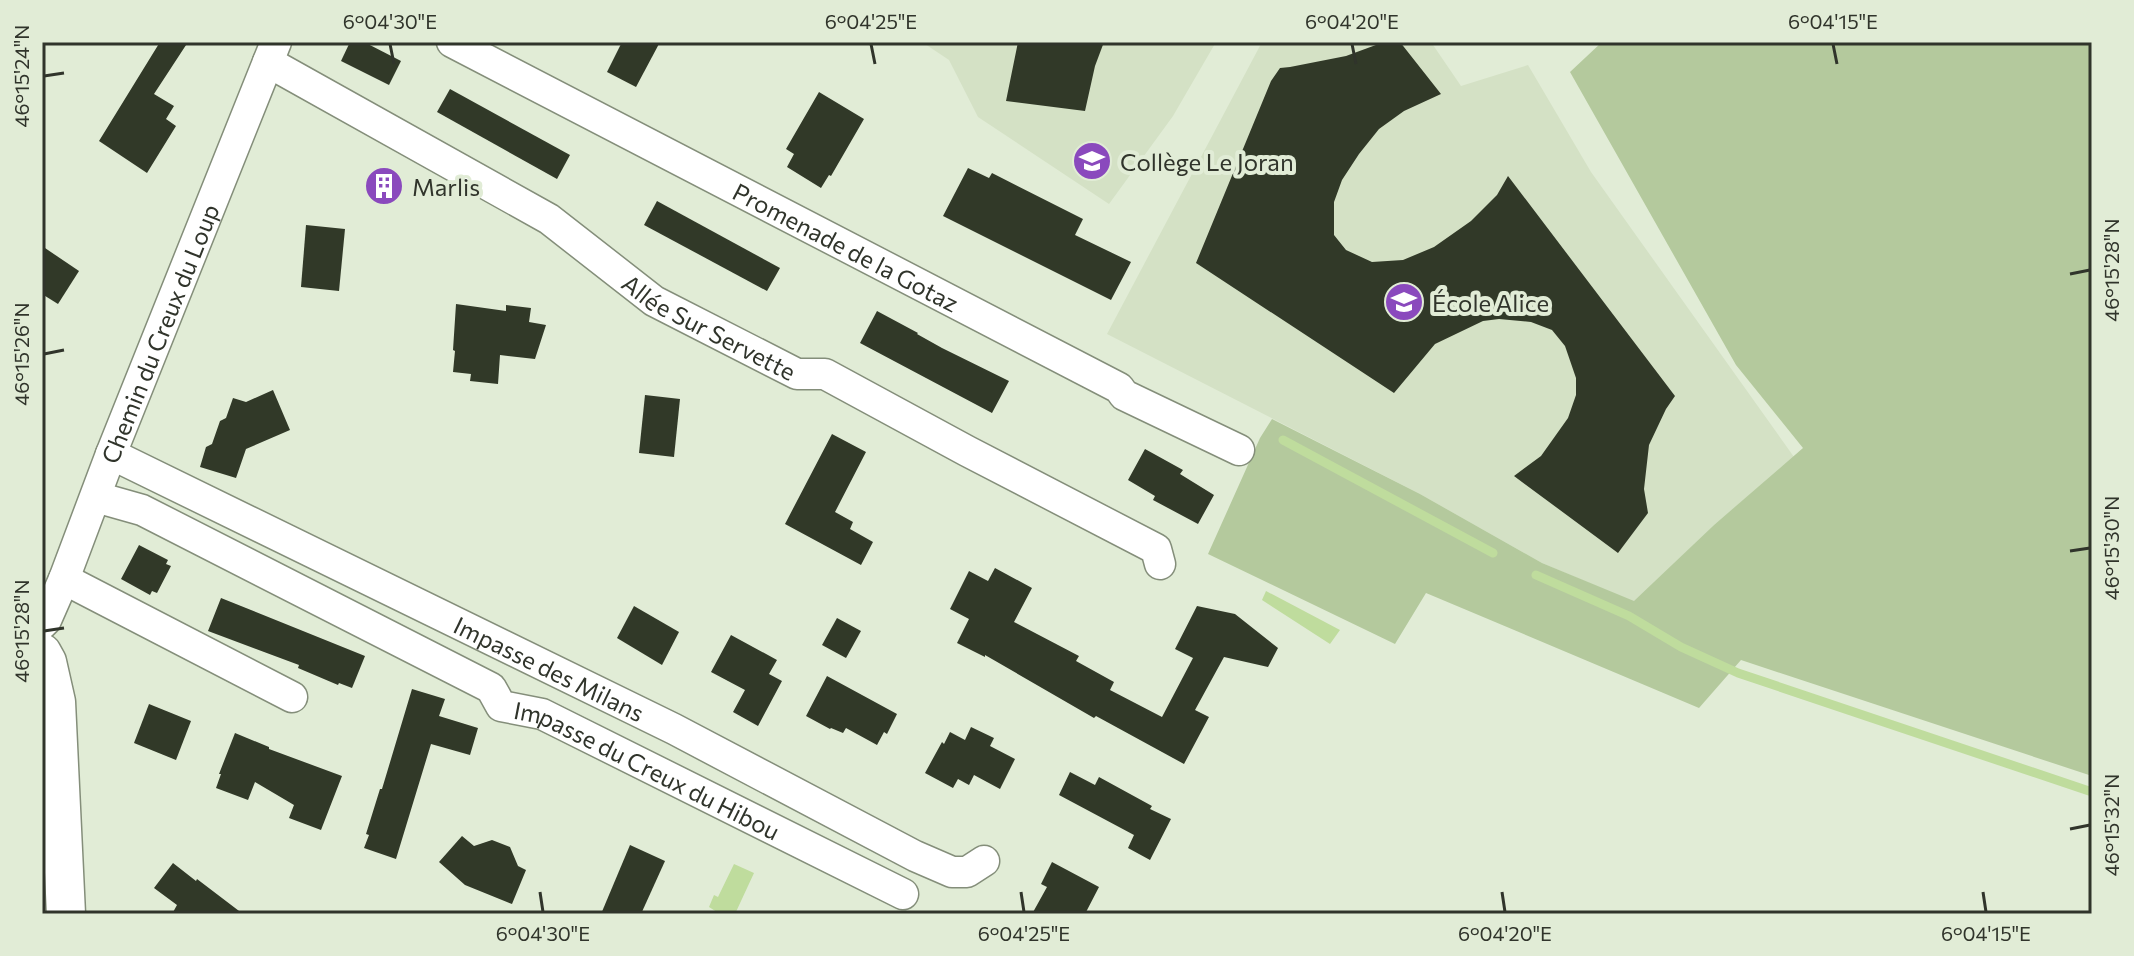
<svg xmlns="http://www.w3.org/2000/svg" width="2134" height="956" viewBox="0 0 2134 956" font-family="Commissioner,sans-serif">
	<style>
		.built { fill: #d4e1c5 }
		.green { fill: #b4c99d }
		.water { fill: #bfdc9d }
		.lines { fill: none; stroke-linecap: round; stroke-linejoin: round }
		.stream { stroke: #bfdc9d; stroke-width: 9 }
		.building { fill: #313928 }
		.minor-casing { stroke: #848e7a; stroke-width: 33 }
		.tertiary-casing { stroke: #848e7a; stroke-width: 41 }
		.minor { stroke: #fff; stroke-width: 30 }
		.tertiary { stroke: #fff; stroke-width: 38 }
		.ticks { fill: none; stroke: #30342b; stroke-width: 3 }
		.labels { text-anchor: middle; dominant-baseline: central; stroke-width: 8; stroke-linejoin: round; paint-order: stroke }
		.poi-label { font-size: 24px; fill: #30342b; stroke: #e1ecd6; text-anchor: start }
		.street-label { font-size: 24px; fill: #30342b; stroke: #e1ecd6 }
		.neatline { fill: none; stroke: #30342b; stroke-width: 3 }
		.ticks-label { font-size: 20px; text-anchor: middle; fill: #30342b }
	</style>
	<rect width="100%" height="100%" fill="#e1ecd6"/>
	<!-- built -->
	<g class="built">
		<path d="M922 42H1216L1173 116 1109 204 978 117 949 60Z"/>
		<path d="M1262 42H1431L1461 86 1528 65 1591 172 1794 457 1714 525 1634 602 1542 563 1420 494 1107 334Z"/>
	</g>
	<!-- green -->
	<path class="green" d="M1602 42H2092V776L1741 660 1699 708 1426 593 1395 644 1208 554 1260 438 1272 419 1420 494 1542 563 1634 601 1714 525 1803 448 1736 365 1570 72Z"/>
	<!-- water -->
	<g class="water">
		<path d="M1266 591 1340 630 1330 644 1262 600Z"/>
		<path d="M734 864 754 873 735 914H720L709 907 714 895 718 897Z"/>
	</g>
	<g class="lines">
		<!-- stream -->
		<g class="stream">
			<path d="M1283 440 1493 553"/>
			<path d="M1536 575 1629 616 1681 647 1738 673 2092 792"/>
		</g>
	</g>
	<!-- building -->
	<g class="building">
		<path d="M160 42H188L154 94 174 106 166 119 176 126 147 173 99 141Z"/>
		<path d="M350 42H364L401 61 389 85 341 61Z"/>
		<path d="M622 42H660L636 87 607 72Z"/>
		<path d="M1018 42H1104L1095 66 1085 111 1006 101Z"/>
		<path d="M1384 42H1400L1441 94 1404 111 1379 129 1359 154 1342 180 1334 202V235L1346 250 1372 262 1403 260 1434 247 1471 221 1497 195 1508 176 1675 396 1666 409 1649 445 1644 489 1648 513 1618 553 1514 476 1541 456 1568 418 1576 395V378L1565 346 1552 330 1531 322 1499 319 1483 321 1435 344 1394 393 1196 263 1271 81 1280 68 1290 67 1346 56Z"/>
		<path d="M450 89 570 155 557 179 437 112Z"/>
		<path d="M819 92 864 119 831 176 829 175 821 188 787 167 794 154 786 149Z"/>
		<path d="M968 168 989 178 992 173 1083 219 1075 235 1131 262 1111 300 943 216Z"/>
		<path d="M657 201 780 268 767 291 644 225Z"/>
		<path d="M306 225 345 229 339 291 301 287Z"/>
		<path d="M42 246 79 271 58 304 42 294Z"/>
		<path d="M456 304 506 311V305L531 308 529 322 546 325 535 359 500 355 498 384 470 381 471 374 453 372 455 351 453 350Z"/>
		<path d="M877 311 918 333 917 334 942 348 1009 381 992 413 860 343Z"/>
		<path d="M273 390 290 430 246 449 236 478 200 467 206 447 212 444 220 421 226 418 233 398 246 402Z"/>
		<path d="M645 395 680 399 674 457 639 453Z"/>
		<path d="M832 434 866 452 835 512 853 522 850 529 873 542 861 565 785 524Z"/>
		<path d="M1145 449 1183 470 1180 474 1214 495 1198 524 1153 500 1155 496 1128 480Z"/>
		<path d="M139 545 168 560 166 564 171 566 157 593 152 591 150 595 121 579Z"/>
		<path d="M995 568 1032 588 1014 622 1079 656 1076 661 1114 682 1110 690 1162 717 1193 658 1175 649 1197 606 1235 614 1278 648 1268 667 1224 657 1195 710 1209 717 1184 764 1096 716 1094 718 985 655V657L957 643 969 619 950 609 969 571 988 581Z"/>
		<path d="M221 598 365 656 352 688 339 683 338 685 298 668 299 665 208 631Z"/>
		<path d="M634 606 679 632 662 665 617 638Z"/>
		<path d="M837 618 861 631 846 658 822 645Z"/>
		<path d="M731 635 777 660 769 674 782 681 758 726 733 712 745 690 711 672Z"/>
		<path d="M827 676 897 714 887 734 884 732 877 745 846 728 843 733 831 728 830 729 806 716Z"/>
		<path d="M412 689 445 699 439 716 478 728 470 755 431 744 396 859 364 848 369 835 366 834 380 789H382Z"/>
		<path d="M149 704 191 721 176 760 134 743Z"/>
		<path d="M971 727 994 738 990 746 1015 759 1000 789 974 775 969 785 958 779 953 788 925 773 942 742 944 744 950 732 965 740Z"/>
		<path d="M235 733 269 747V749L342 776 321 830 289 818 294 805 255 782 248 800 216 788 221 774H219Z"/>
		<path d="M1070 772 1095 785 1099 777 1152 806 1150 809 1171 819 1150 860 1128 848 1134 835 1059 795Z"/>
		<path d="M462 836 474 846 492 840 510 847 518 866 526 870 512 904 465 885 439 862Z"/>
		<path d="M630 845 665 861 641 914H601Z"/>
		<path d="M1052 862 1099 887 1085 914H1032L1047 887 1041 884Z"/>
		<path d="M173 863 196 881 197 879 243 914H172L177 905 154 888Z"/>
	</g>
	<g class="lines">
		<!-- minor casing -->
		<g class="minor-casing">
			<g id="minor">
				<path id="s1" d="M452 42 1119 388 1124 395 1239 450"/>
				<path id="s2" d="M268 62 549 219 654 301 797 374H825L967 451 1156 549 1160 564"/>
				<path id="s3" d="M111 454 674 729 915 856 952 872H967L984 861"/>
				<path id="s4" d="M96 497 142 510 491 688 501 706 542 714 903 894"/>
				<path d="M64 579 292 697"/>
				<path id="s5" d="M42 624 46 620 64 579 111 454 276 42"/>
			</g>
		</g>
		<!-- tertiary casing -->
		<g class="tertiary-casing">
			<path id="tertiary" d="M42 653 47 662 56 702 66 914"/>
		</g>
		<!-- minor -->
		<use href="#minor" class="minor"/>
		<!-- tertiary -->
		<use href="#tertiary" class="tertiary"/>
	</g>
	<!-- ticks -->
	<path class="ticks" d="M390 44 394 64M871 44 875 64M1352 44 1356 64M1833 44 1837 64M44 76 64 73M2070 274 2090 270M44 354 64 350M2070 551 2090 548M44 631 64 628M2070 829 2090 825M540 892 543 912M1021 892 1024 912M1502 892 1505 912M1983 892 1986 912"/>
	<!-- icons -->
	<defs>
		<g id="school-disc" transform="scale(2)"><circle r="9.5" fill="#8a49bd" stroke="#e1ecd6"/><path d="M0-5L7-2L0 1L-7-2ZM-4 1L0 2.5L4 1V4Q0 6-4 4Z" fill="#fff"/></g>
		<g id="building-disc" transform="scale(2)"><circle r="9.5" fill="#8a49bd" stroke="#e1ecd6"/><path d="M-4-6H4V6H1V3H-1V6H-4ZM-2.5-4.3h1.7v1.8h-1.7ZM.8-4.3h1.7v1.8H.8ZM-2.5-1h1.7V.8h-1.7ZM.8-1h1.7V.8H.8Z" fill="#fff"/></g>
	</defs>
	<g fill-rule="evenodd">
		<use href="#school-disc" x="1092" y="161"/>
		<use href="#building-disc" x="384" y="186"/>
		<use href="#school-disc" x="1404" y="302"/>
	</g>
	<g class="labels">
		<!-- poi labels -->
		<g class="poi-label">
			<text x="1120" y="161">Collège Le Joran</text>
			<text x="412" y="186">Marlis</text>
			<text x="1432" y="302">École Alice</text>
		</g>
		<!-- street labels -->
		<g class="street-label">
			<text stroke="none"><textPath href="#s1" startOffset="444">Promenade de la Gotaz</textPath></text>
			<text stroke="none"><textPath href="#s2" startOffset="516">Allée Sur Servette</textPath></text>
			<text stroke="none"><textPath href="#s5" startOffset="314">Chemin du Creux du Loup</textPath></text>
			<text stroke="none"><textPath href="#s3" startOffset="488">Impasse des Milans</textPath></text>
			<text stroke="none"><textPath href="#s4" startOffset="620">Impasse du Creux du Hibou</textPath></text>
		</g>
	</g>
	<!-- border -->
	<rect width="2134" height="956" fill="none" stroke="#e1ecd6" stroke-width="88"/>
	<rect x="44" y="44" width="2046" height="868" class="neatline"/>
	<g class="ticks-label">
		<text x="390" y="29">6°04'30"E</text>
		<text x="871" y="29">6°04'25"E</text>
		<text x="1352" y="29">6°04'20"E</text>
		<text x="1833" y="29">6°04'15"E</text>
		<text transform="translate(22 76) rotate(-90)" y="7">46°15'24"N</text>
		<text transform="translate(2112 270) rotate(-90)" y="7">46°15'28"N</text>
		<text transform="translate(22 354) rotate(-90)" y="7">46°15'26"N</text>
		<text transform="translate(2112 548) rotate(-90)" y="7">46°15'30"N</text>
		<text transform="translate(22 631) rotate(-90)" y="7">46°15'28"N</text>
		<text transform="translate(2112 825) rotate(-90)" y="7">46°15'32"N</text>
		<text x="543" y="941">6°04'30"E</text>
		<text x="1024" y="941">6°04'25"E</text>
		<text x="1505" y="941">6°04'20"E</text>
		<text x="1986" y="941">6°04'15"E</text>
	</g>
</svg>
